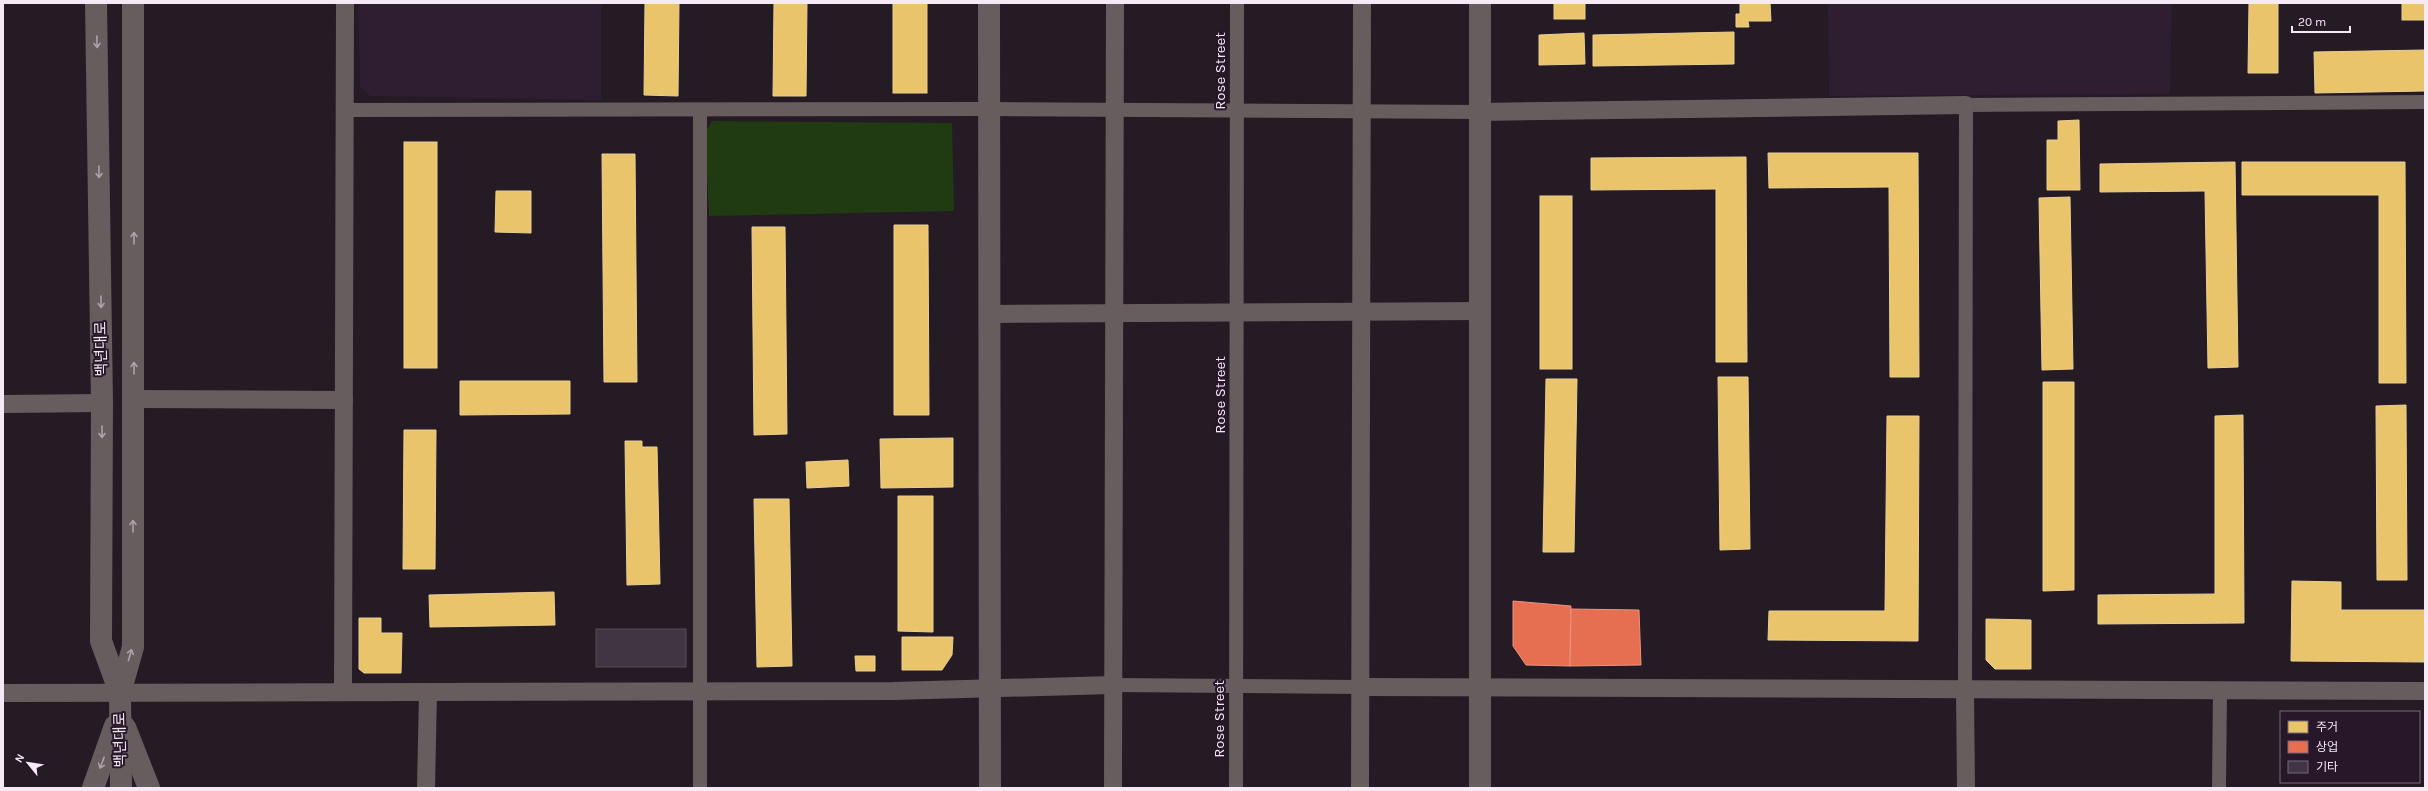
<svg xmlns="http://www.w3.org/2000/svg" width="2428" height="791" viewBox="0 0 2428 791" font-family="Karla,'Noto Sans KR',sans-serif">
	<style>
		.built { fill: #2f1d31 }
		.green { fill: #203a11 }
		.homes { fill: #e9c46a; stroke: #eccf94 }
		.shops { fill: #e76f51; stroke: #eb9482 }
		.building { fill: #423543; stroke: #554e56 }
		.lines { fill: none; stroke-linecap: round; stroke-linejoin: round }
		.pedestrian { stroke: #675c5e; stroke-width: 14 }
		.minor { stroke: #675c5e; stroke-width: 18 }
		.tertiary { stroke: #675c5e; stroke-width: 22 }
		.oneway { stroke: #aea2aa }
		.labels { text-anchor: middle; dominant-baseline: central; stroke-width: 4; stroke-linejoin: round; paint-order: stroke }
		.street-label { font-size: 15px; fill: #f4e9f5; stroke: #271729 }
	</style>
	<rect width="100%" height="100%" fill="#241b25"/>
	<!-- built -->
	<g class="built">
		<path d="M358 3H601V100L370 96 360 87Z"/>
		<path d="M1828 3H2172L2170 94 1829 96Z"/>
	</g>
	<!-- green -->
	<path class="green" d="M712 121 952 123 954 211 709 216 705 133Z"/>
	<!-- homes -->
	<g class="homes">
		<path d="M645 3H679L678 96 644 95Z"/>
		<path d="M774 3H807L806 96H773Z"/>
		<rect x="893" y="3" width="34" height="90"/>
		<rect x="1554" y="3" width="31" height="16"/>
		<path d="M1740 3H1770L1771 21H1748L1749 27H1736V14H1740Z"/>
		<path d="M2249 3H2278V73H2248Z"/>
		<rect x="2402" y="3" width="23" height="17"/>
		<path d="M1734 32V64L1593 66V35Z"/>
		<path d="M1584 33 1585 64 1539 65V35Z"/>
		<path d="M2425 50V91L2315 93 2314 52Z"/>
		<path d="M2079 120 2080 190H2047V140H2058V121Z"/>
		<rect x="404" y="142" width="33" height="226"/>
		<path d="M1768 153H1918L1919 377H1890L1889 187 1769 188Z"/>
		<path d="M602 154H635L637 382H604Z"/>
		<path d="M1746 157 1747 362H1716V189L1591 190V158Z"/>
		<path d="M2235 162 2238 367 2208 368 2205 191 2100 192V164Z"/>
		<path d="M2242 162H2405L2406 383H2379V195H2242Z"/>
		<path d="M496 191H531V233L495 232Z"/>
		<rect x="1540" y="196" width="32" height="173"/>
		<path d="M2070 197 2073 369 2042 370 2039 198Z"/>
		<path d="M894 225H928L929 415H894Z"/>
		<path d="M752 227H785L787 434 754 435Z"/>
		<path d="M1718 377H1748L1750 549 1720 550Z"/>
		<path d="M1546 379H1577L1574 552H1543Z"/>
		<path d="M460 381H570V414L460 415Z"/>
		<path d="M2043 382H2074V590L2043 591Z"/>
		<path d="M2406 405 2407 580H2377L2376 406Z"/>
		<path d="M2243 415 2244 623 2098 624V595L2215 594V416Z"/>
		<path d="M1887 416H1919L1918 641 1768 640 1769 611H1885Z"/>
		<path d="M404 430H436L435 569H403Z"/>
		<path d="M953 438V487L881 488 880 439Z"/>
		<path d="M625 441H642V447H657L660 584 627 585Z"/>
		<path d="M848 460 849 486 807 488 806 462Z"/>
		<path d="M898 496H933V632L898 631Z"/>
		<path d="M754 499H789L792 666 757 667Z"/>
		<path d="M2292 581 2341 582V610H2425V662L2291 661Z"/>
		<path d="M554 592 555 625 430 627 429 595Z"/>
		<path d="M359 618H381V633H402L401 673H364L359 669Z"/>
		<path d="M1986 619 2031 620V669H1995L1986 660Z"/>
		<path d="M902 637H953L952 655 942 670H902Z"/>
		<path d="M855 656H875V671H856Z"/>
	</g>
	<!-- shops -->
	<g class="shops">
		<path d="M1513 601 1571 606 1570 666 1526 665 1513 646Z"/>
		<path d="M1571 609 1639 610 1641 665 1570 666Z"/>
	</g>
	<!-- building -->
	<rect class="building" x="596" y="629" width="90" height="38"/>
	<g class="lines">
		<!-- pedestrian -->
		<g class="pedestrian">
			<path d="M345 110 989 109 1480 112"/>
			<path d="M700 110V788"/>
			<path d="M1112 685 1360 687"/>
			<path d="M1965 689 1966 105 2425 102"/>
			<path d="M1236 788 1237 3"/>
			<path d="M2219 788 2220 690"/>
		</g>
		<!-- minor -->
		<g class="minor">
			<path d="M1480 112 1966 105"/>
			<path d="M990 314 1480 311"/>
			<path d="M134 399 344 400"/>
			<path d="M3 404 102 403"/>
			<path d="M1360 687 2425 691"/>
			<path d="M1965 689 1966 788"/>
			<path d="M343 692 345 3"/>
			<path d="M3 693 893 691 1112 685"/>
			<path d="M426 788 428 692"/>
			<path d="M1113 788 1115 3"/>
			<path d="M1360 788 1362 3"/>
		</g>
		<!-- tertiary -->
		<g class="tertiary">
			<path d="M96 3 102 403 101 641 120 693"/>
			<path d="M989 3 990 788"/>
			<path d="M1480 3V788"/>
			<path d="M125 727 149 788"/>
			<path d="M93 788 115 726"/>
			<path d="M121 788 120 693 133 647V3"/>
		</g>
	</g>
	<!-- one-way arrows -->
	<defs><path id="oneway-shaft" d="M-6 0H5M1.5-3L5.5 0L1.5 3" fill="none" stroke-width="1.6" stroke-linecap="round" stroke-linejoin="round"/></defs>
	<g class="oneway">
		<use href="#oneway-shaft" transform="translate(97 42) rotate(89)"/>
		<use href="#oneway-shaft" transform="translate(99 172) rotate(89)"/>
		<use href="#oneway-shaft" transform="translate(134 238) rotate(-90)"/>
		<use href="#oneway-shaft" transform="translate(101 302) rotate(89)"/>
		<use href="#oneway-shaft" transform="translate(134 368) rotate(-90)"/>
		<use href="#oneway-shaft" transform="translate(102 432) rotate(90)"/>
		<use href="#oneway-shaft" transform="translate(133 526) rotate(-90)"/>
		<use href="#oneway-shaft" transform="translate(130 655) rotate(-74)"/>
		<use href="#oneway-shaft" transform="translate(102 763) rotate(110)"/>
	</g>
	<g class="labels">
		<!-- street labels -->
		<g class="street-label">
			<text transform="translate(1220 71) rotate(-90)">Rose Street</text>
			<text transform="translate(101 349) rotate(-91)">백년대로</text>
			<text transform="translate(1220 395) rotate(-90)">Rose Street</text>
			<text transform="translate(1219 719) rotate(-90)">Rose Street</text>
			<text transform="translate(120 740) rotate(-91)">백년대로</text>
		</g>
	</g>
	<!-- border -->
	<rect width="2428" height="791" fill="none" stroke="#f4e9f5" stroke-width="8"/>
	<!-- legend -->
	<rect x="2280" y="711" width="140" height="72" fill="#271729" stroke="#796b7b"/>
	<rect x="2288" y="721" width="20" height="12" fill="#e9c46a" stroke="#796b7b"/>
	<text x="2316" y="731" font-size="12" fill="#f4e9f5">주거</text>
	<rect x="2288" y="741" width="20" height="12" fill="#e76f51" stroke="#796b7b"/>
	<text x="2316" y="751" font-size="12" fill="#f4e9f5">상업</text>
	<rect x="2288" y="761" width="20" height="12" fill="#423543" stroke="#796b7b"/>
	<text x="2316" y="771" font-size="12" fill="#f4e9f5">기타</text>
	<!-- north arrow -->
	<g transform="translate(28 763) rotate(300)" stroke="#271729" stroke-width="3" paint-order="stroke">
	<path d="M0-3L7 15L0 10L-7 15Z" fill="#f4e9f5"/>
	<text y="-6" font-size="11" font-weight="bold" text-anchor="middle" fill="#f4e9f5">N</text>
	</g>
	<!-- scale -->
	<path d="M2292 26v6h58v-6" fill="none" stroke="#f4e9f5" stroke-width="2"/>
	<text x="2298" y="26" font-size="12" fill="#f4e9f5" stroke="#271729" stroke-width="3" paint-order="stroke">20 m</text>
</svg>
